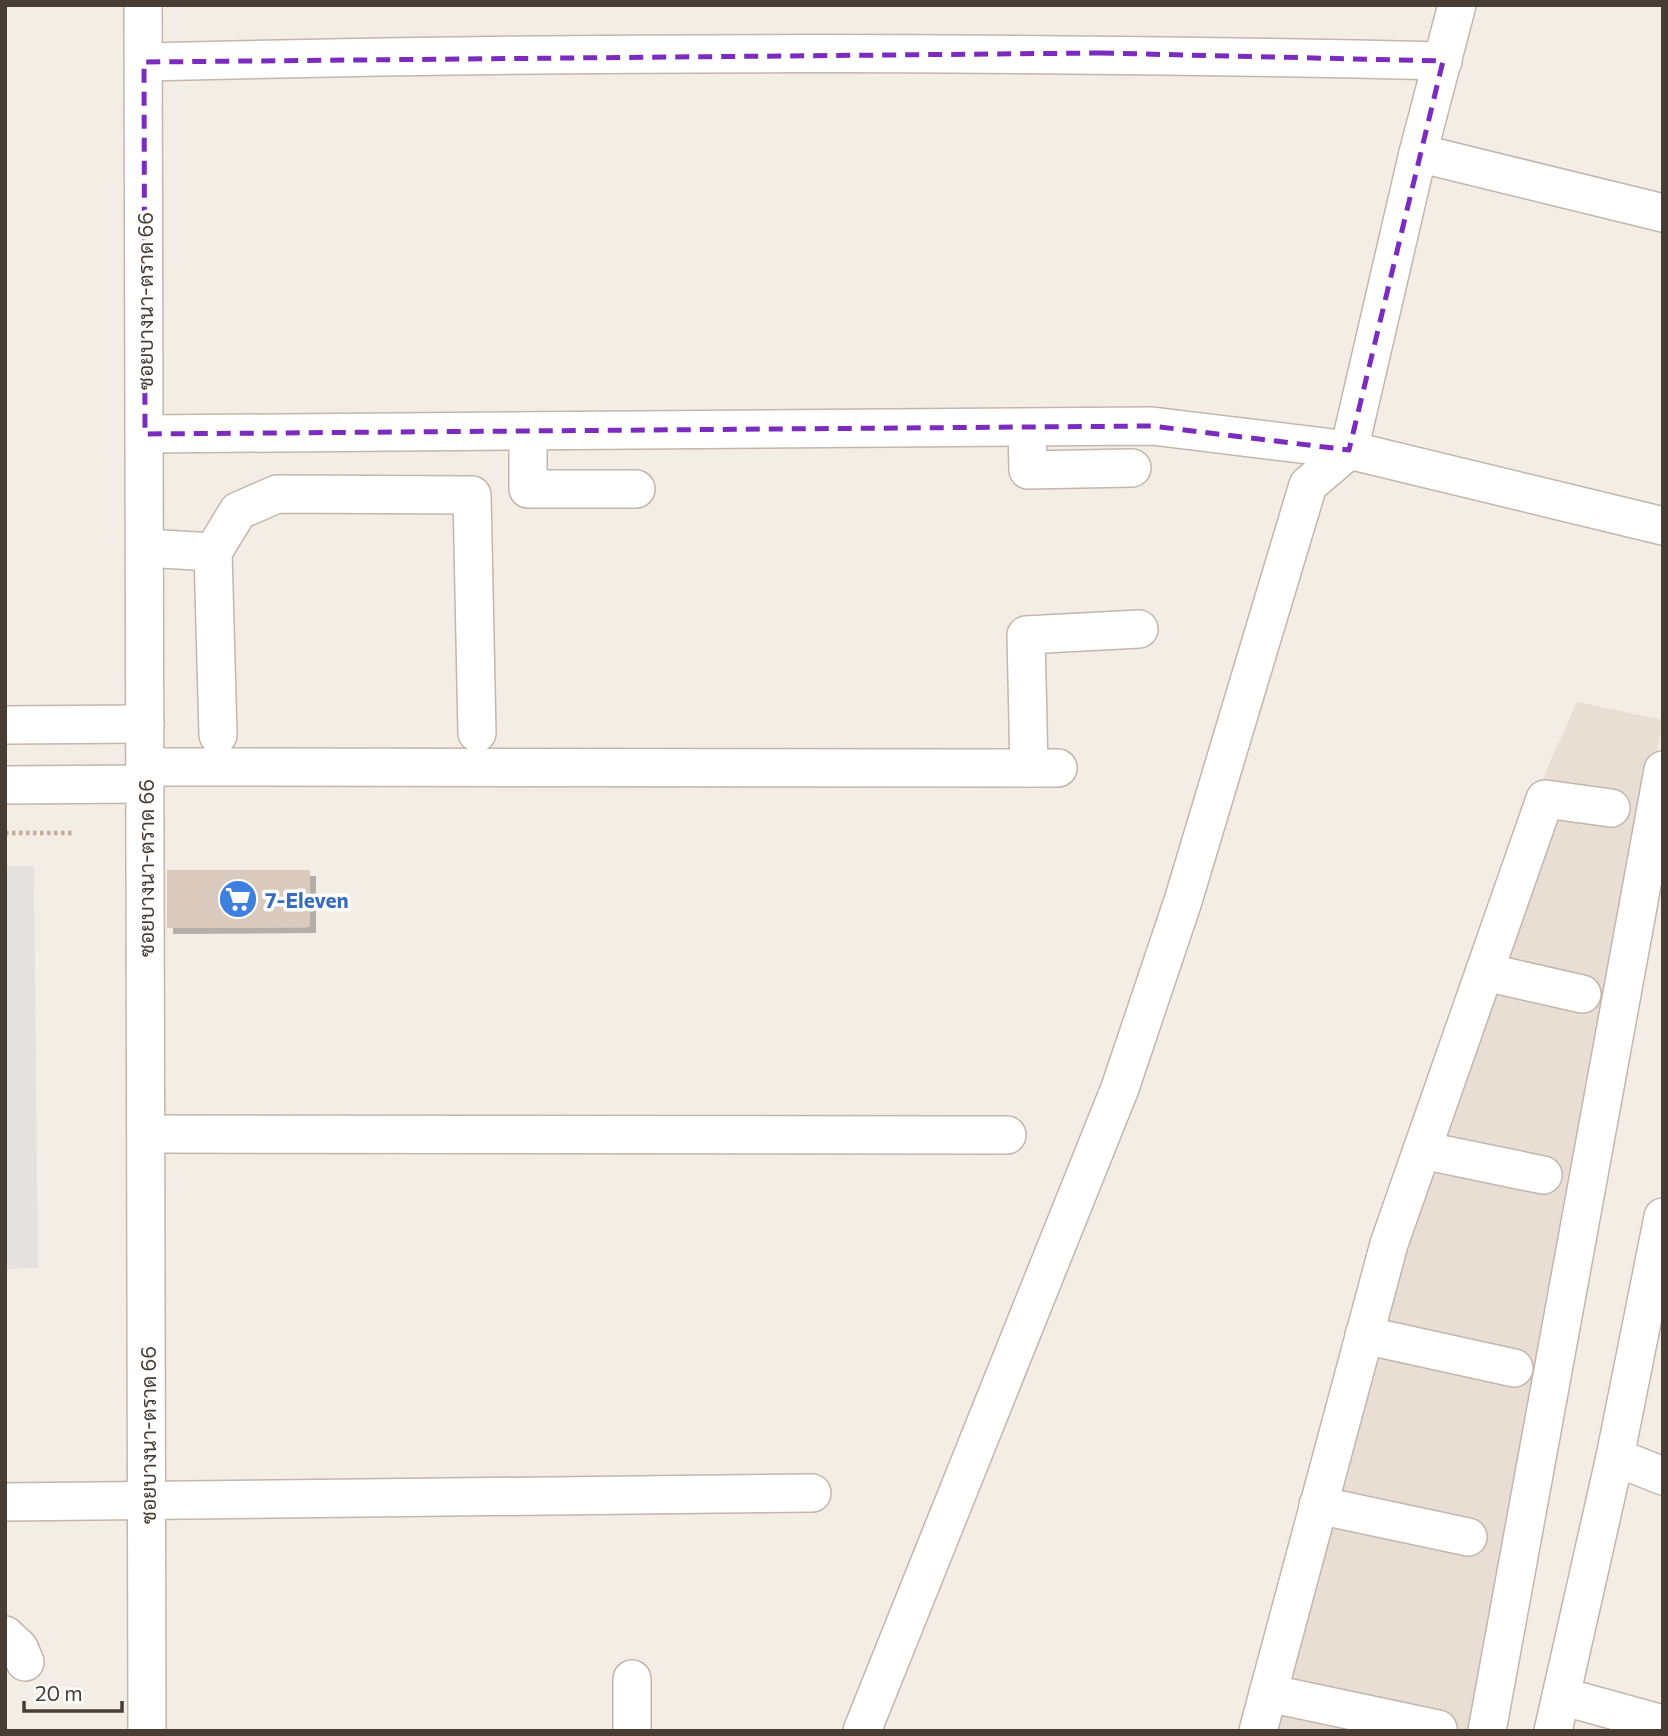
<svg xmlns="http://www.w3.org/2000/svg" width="1668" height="1736" viewBox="0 0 1668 1736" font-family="Commissioner,Sarabun,sans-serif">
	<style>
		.residential { fill: #e8ded3 }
		.parking { fill: #e4e1de }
		.building { fill: #d9cabd; filter: url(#shadow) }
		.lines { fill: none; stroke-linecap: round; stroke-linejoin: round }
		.minor-casing { stroke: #c3b6aa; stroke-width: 40 }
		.path { stroke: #c2ad98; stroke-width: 4.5; stroke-dasharray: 3.5 3.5; stroke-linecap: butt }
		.minor { stroke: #fff; stroke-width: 37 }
		.marked { fill: none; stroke: #7b2cbf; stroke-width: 5; stroke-dasharray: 14 9; stroke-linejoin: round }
		.labels { text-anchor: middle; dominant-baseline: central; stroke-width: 7; stroke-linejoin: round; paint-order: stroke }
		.street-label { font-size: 21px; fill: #473d34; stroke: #fff }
		.shop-label { font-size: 21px; font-weight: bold; fill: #366cbe; stroke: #fff; text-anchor: start }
	</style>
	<defs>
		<filter id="shadow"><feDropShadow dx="6" dy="6" stdDeviation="0" flood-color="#0004"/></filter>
	</defs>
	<rect width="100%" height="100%" fill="#f4ede5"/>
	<!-- residential -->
	<path class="residential" d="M1577 702 1663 720 1476 1731H1245L1434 1060 1547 769Z"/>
	<!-- parking -->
	<path class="parking" d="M5 866H34L38 1268 5 1269Z"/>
	<!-- building -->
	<path class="building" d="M167 870H310V927L167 928Z"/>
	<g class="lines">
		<!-- minor casing -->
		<g class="minor-casing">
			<g id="minor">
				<path d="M143 5 147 1731"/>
				<path d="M144 62C577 51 1010 51 1443 61"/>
				<path d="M1418 153 1663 213"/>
				<path d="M1027 428 1028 470 1132 468"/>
				<path d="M528 431V489H636"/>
				<path d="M145 434 1152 426 1349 450 1663 526"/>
				<path d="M145 548 213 552 238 511 277 494 472 495 477 733"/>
				<path d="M213 552 218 735"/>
				<path d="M5 725 145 724"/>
				<path d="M145 767 1058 768"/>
				<path d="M1029 768 1026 635 1139 629"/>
				<path d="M5 785 145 784"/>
				<path d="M1485 972 1582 994"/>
				<path d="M146 1134 1007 1135"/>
				<path d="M1422 1150 1543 1175"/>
				<path d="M1663 1217 1615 1457 1561 1696 1663 1724"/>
				<path d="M1364 1335 1514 1368"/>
				<path d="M1615 1457 1663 1476"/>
				<path d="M5 1502 812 1493"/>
				<path d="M1318 1505 1468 1537"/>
				<path d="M5 1635 19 1648 25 1662"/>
				<path d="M1268 1693 1438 1729"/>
				<path d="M632 1731V1679"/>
				<path d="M862 1731 1120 1088 1183 901 1308 485 1349 450 1418 153 1457 5"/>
				<path d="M1258 1731 1389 1244 1545 799 1611 808"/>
				<path d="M1487 1731 1663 770"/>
				<path d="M1553 1731 1561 1696"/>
			</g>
		</g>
		<!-- path -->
		<path class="path" d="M5 833H73"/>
		<!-- minor -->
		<use href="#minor" class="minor"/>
	</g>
	<!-- marked area -->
	<path class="marked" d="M1100 53 1443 61 1349 450 1152 426 145 434 144 62Z"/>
	<!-- icons -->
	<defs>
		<g id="supermarket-disc" transform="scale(2.0125)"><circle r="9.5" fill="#3f7fe0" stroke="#fff"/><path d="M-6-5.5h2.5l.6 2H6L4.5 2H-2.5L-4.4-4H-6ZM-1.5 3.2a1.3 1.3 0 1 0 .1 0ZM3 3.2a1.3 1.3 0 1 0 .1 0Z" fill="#fff"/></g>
	</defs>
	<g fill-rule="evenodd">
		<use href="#supermarket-disc" x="238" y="899"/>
	</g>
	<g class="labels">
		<!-- street labels -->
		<g class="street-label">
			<text transform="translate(144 301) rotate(-90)">ซอยบางนา-ตราด 66</text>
			<text transform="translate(145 868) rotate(-90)">ซอยบางนา-ตราด 66</text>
			<text transform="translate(147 1435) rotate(-90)">ซอยบางนา-ตราด 66</text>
		</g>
		<!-- shop labels -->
		<g class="shop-label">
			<text x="265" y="899">7-Eleven</text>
		</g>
	</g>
	<!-- border -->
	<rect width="1668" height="1736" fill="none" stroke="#473d34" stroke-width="14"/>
	<!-- scale -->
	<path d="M24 1701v10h98v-10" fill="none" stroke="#473d34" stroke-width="3.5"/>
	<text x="35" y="1701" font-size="21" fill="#473d34" stroke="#ffffff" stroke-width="5" paint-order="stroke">20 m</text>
</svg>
